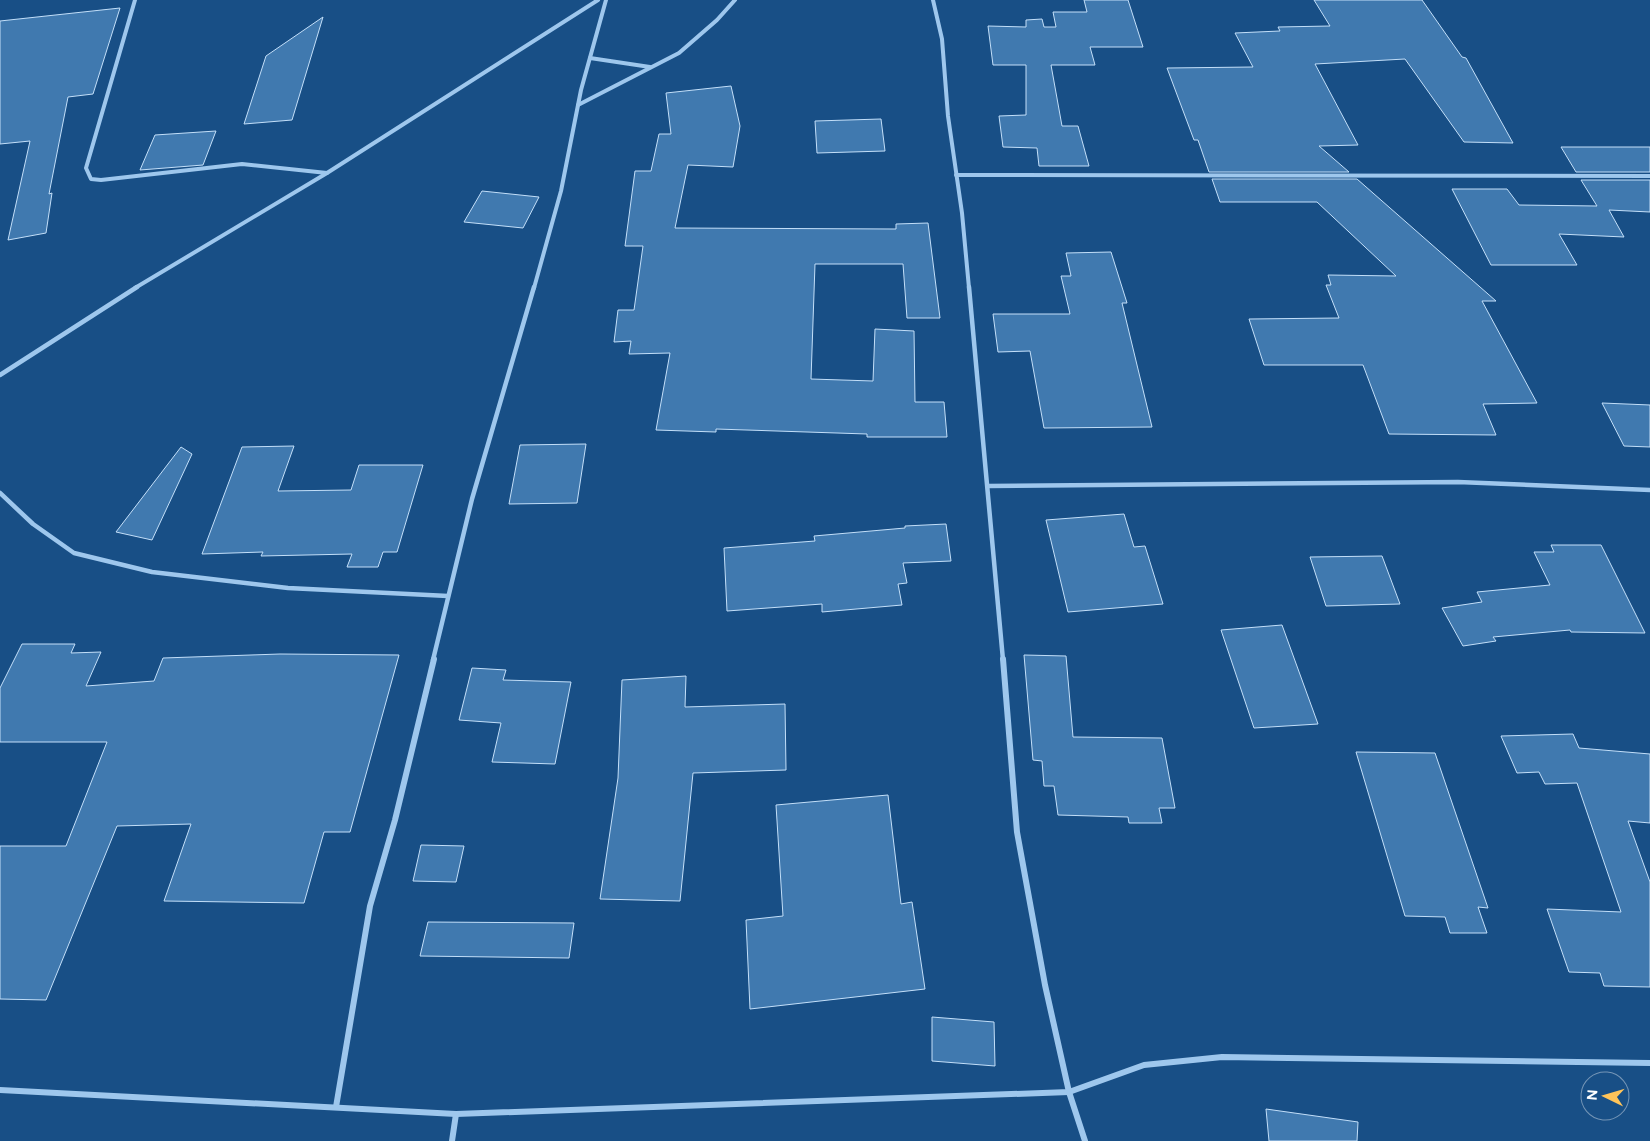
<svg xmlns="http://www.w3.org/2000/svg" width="1650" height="1141" viewBox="0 0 1650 1141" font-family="Figtree,sans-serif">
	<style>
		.building { fill: #4079af; stroke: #c3dff9 }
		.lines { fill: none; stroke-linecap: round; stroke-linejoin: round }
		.minor-far2 { stroke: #9ec7ed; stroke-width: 4 }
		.minor-far1 { stroke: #9ec7ed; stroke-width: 4.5 }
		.minor { stroke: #9ec7ed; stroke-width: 6 }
	</style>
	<rect width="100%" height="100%" fill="#184f86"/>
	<!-- building -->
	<g class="building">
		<path d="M1084 0H1128L1143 47H1090L1095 65H1051L1062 126H1078L1089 166H1039L1037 148 1003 147 999 116 1026 115V65H993L988 26 1026 27V20L1042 19 1044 27H1056L1053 12H1087Z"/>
		<path d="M1314 0H1422L1462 57 1466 58 1513 143 1464 142 1405 59 1315 64 1358 145 1319 146 1349 172H1209L1198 140H1194L1167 68 1253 67 1235 33 1280 31 1278 27 1330 26Z"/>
		<path d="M120 8 93 94 68 97 49 194 52 193 46 233 8 240 30 141 0 144V21Z"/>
		<path d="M323 17 292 120 244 124 266 56Z"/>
		<path d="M731 86 740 126 733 167 688 165 675 228 896 229V224L928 223 940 318H907L903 264H815L811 379 873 381 875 329 914 331 915 402H944L947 437H867V434L716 429V432L656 430 670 353 629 354 631 341 614 342 618 310H634L643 246H625L635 171H651L659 134H671L666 93Z"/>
		<path d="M881 119 885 151 817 153 815 121Z"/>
		<path d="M216 131 203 165 140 170 155 135Z"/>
		<path d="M1561 147H1650V172H1576Z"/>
		<path d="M1212 179H1357L1496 301H1482L1537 403 1483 404 1496 435 1389 434 1363 365H1264L1249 319 1339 318 1326 285H1331L1328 275 1396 276 1317 202H1220Z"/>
		<path d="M1581 180H1650V212L1609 210 1624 237 1559 234 1577 265H1491L1452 189H1507L1519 205 1597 206Z"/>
		<path d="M482 191 539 197 523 228 464 222Z"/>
		<path d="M1111 252 1127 303H1122L1152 427 1044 428 1030 351 998 352 993 314H1070L1061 276H1071L1066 253Z"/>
		<path d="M1602 403 1650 405V447L1624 446Z"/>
		<path d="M586 444 577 503 509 504 520 445Z"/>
		<path d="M294 446 278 491 351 490 359 465H423L397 552H383L378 567H347L352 554 261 556 263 552 202 554 242 447Z"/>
		<path d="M181 447 192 454 152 540 116 532Z"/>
		<path d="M1124 514 1134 547 1145 546 1163 604 1068 612 1046 520Z"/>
		<path d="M946 524 951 561 903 563 907 583 898 584 902 605 822 612V604L727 611 724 548 815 541 814 536 905 528V526Z"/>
		<path d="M1551 545H1601L1645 633 1571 632 1570 630 1493 637 1496 641 1463 646 1442 608 1482 602 1477 592 1550 585 1534 552H1554Z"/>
		<path d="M1382 556 1400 604 1326 606 1310 557Z"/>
		<path d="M1282 625 1318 724 1254 728 1221 630Z"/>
		<path d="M22 644H75L71 653 101 652 86 686 154 681 163 658 280 654 399 655 350 832H324L304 903 164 901 191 824 117 826 46 1000 0 999V846H66L107 742H0V688Z"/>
		<path d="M1024 655 1066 656 1073 737 1162 738 1175 808H1159L1162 823H1129L1128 817 1058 815 1054 786H1044L1042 761 1033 760Z"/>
		<path d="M472 668 506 670 503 680 571 682 555 764 492 762 501 723 459 720Z"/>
		<path d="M686 676 685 707 785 704 786 770 693 773 680 901 600 899 618 778 622 680Z"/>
		<path d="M1573 734 1579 748 1650 754V823L1628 821 1650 882V987L1604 986 1600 973 1569 972 1547 909 1621 912 1577 783 1545 784 1539 772 1517 773 1501 736Z"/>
		<path d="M1356 752 1435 753 1488 908 1478 907 1487 933H1450L1445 917 1405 916Z"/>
		<path d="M888 795 901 904 912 902 925 989 750 1009 746 920 783 916 776 805Z"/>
		<path d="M421 845 464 846 456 882 413 881Z"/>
		<path d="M428 922 574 923 569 958 420 956Z"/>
		<path d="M932 1017 994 1022 995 1066 932 1061Z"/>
		<path d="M1266 1109 1358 1122 1357 1141H1269Z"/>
	</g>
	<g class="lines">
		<!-- minor-far2 -->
		<g class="minor-far2">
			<path d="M135 0 86 168 91 179 101 180 242 164 327 173"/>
			<path d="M933 0 942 39 948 116 962 213 969 288"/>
			<path d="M590 58 650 67"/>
			<path d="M578 105 679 53 717 20 735 0"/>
			<path d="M956 175 1650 176"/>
			<path d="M135 288 327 173 598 0"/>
			<path d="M534 288 561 191 581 90 606 0"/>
		</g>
		<!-- minor-far1 -->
		<g class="minor-far1">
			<path d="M969 287 1003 660"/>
			<path d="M0 375 137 287"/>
			<path d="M988 486 1458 482 1650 490"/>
			<path d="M0 493 33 524 74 553 152 572 288 588 448 596"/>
			<path d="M433 660 472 499 534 287"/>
		</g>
		<!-- minor -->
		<g class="minor">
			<path d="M1003 659 1017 832 1045 985 1069 1092 1085 1141"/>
			<path d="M0 1090 456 1114 1069 1092 1144 1065 1222 1057 1650 1063"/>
			<path d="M336 1107 370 906 395 820 434 659"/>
			<path d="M452 1141 456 1114"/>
		</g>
	</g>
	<!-- north arrow -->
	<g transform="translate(1605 1096) rotate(275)"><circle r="24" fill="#184f86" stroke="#7495b6"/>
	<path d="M0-4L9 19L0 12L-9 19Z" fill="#ffc459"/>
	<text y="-8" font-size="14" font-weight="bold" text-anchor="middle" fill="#ffffff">N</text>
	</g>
</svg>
